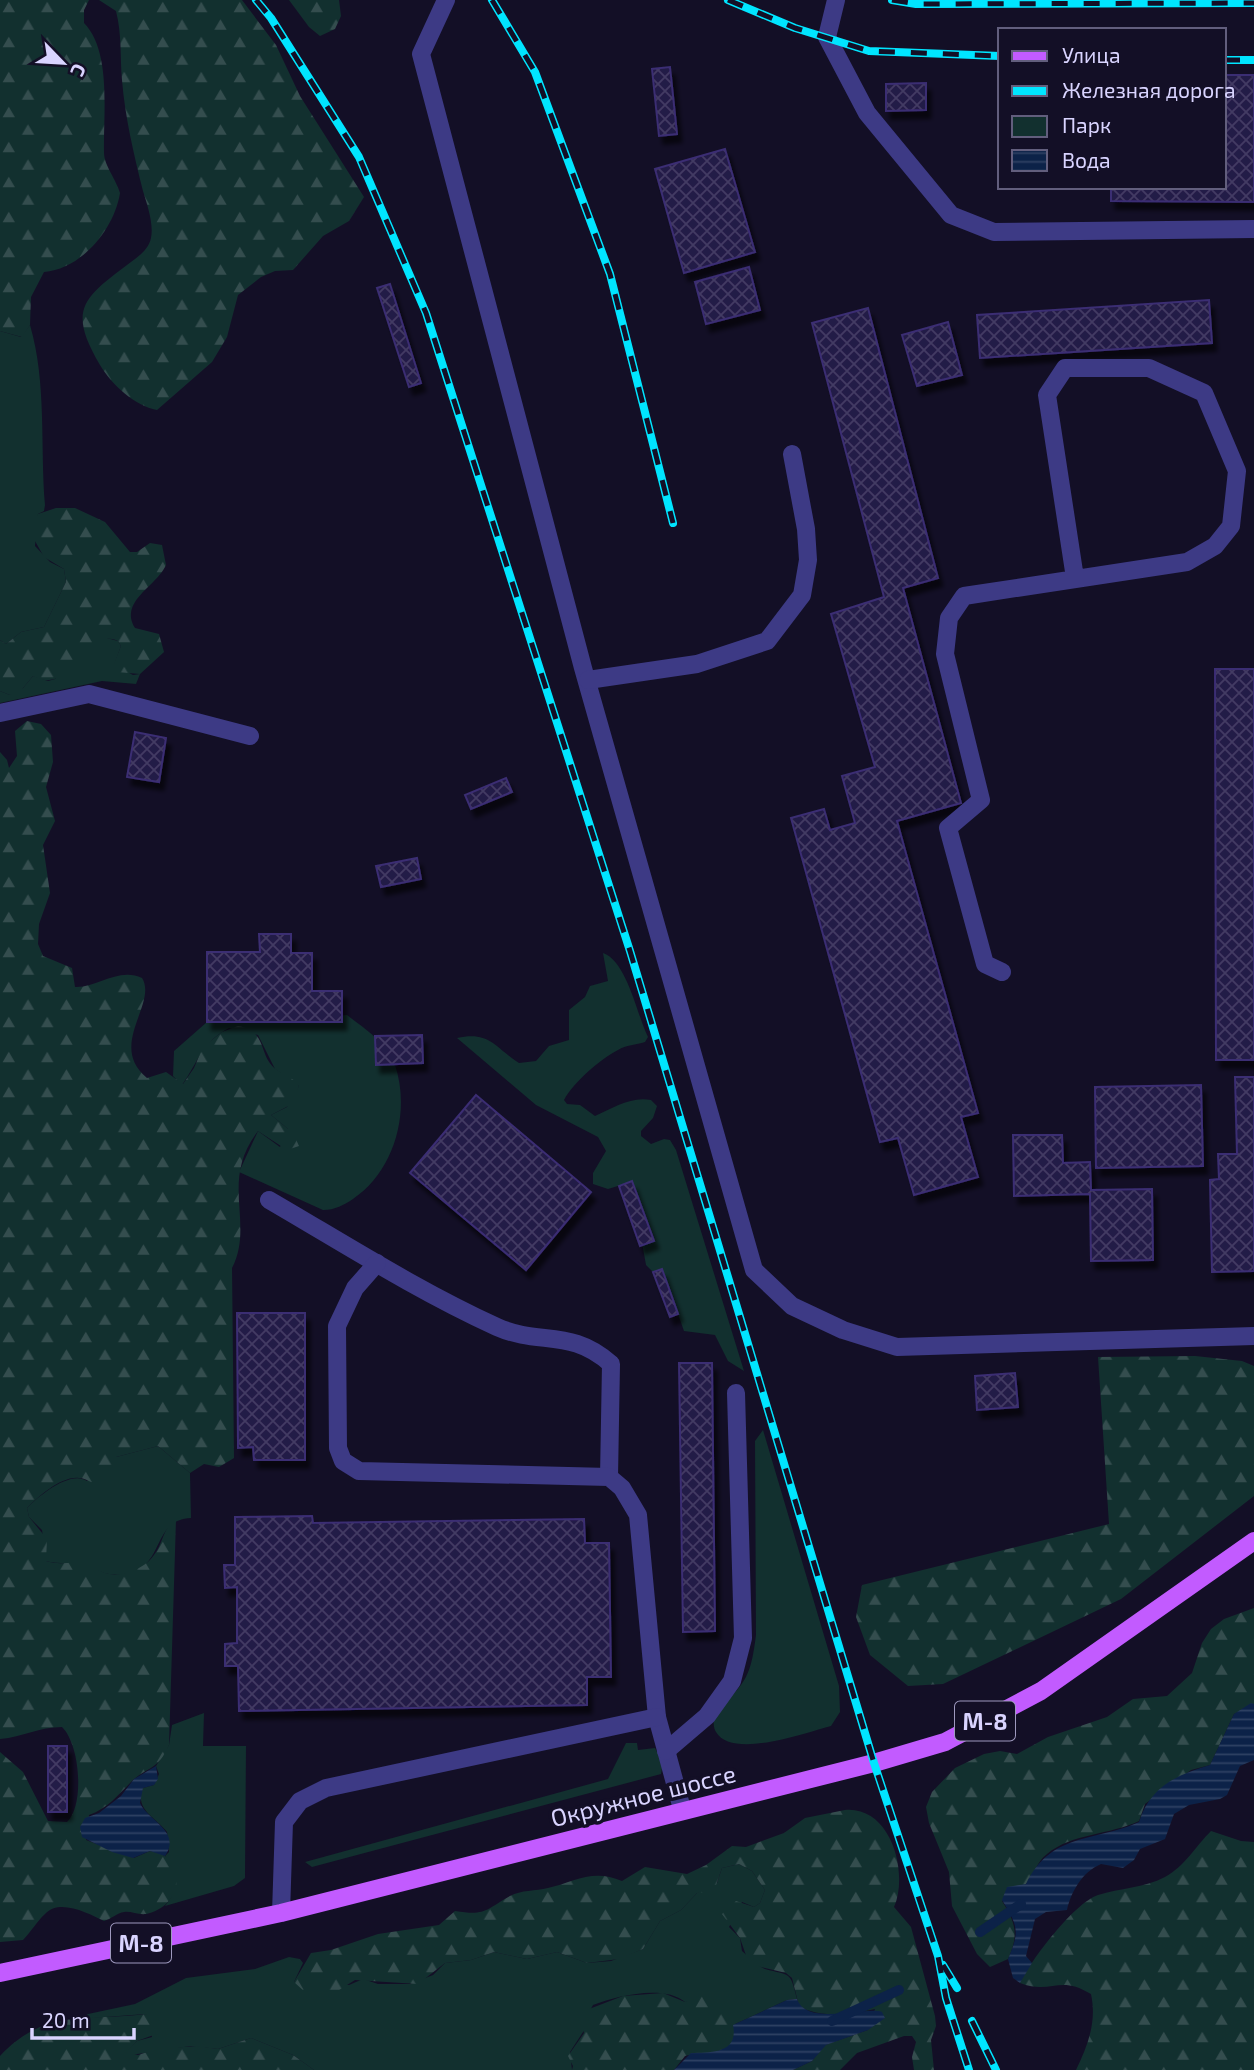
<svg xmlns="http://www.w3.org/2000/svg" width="1254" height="2070" viewBox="0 0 1254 2070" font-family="'Exo 2',sans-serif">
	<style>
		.green { fill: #12302f }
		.forest { fill: url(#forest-firs) }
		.water { fill: url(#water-rules) }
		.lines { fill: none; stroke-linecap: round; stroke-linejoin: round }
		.stream { stroke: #0c2248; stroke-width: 10 }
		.building { fill: url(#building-cross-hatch); stroke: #3b2d73; stroke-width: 2; filter: url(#shadow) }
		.service { stroke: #3d3a85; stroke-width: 18 }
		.primary { stroke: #c25bff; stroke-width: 18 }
		.rail-casing { stroke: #00e5ff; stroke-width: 8 }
		.rail { stroke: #130f26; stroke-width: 5; stroke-dasharray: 16; stroke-linecap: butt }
		.labels { text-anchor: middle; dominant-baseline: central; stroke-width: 7; stroke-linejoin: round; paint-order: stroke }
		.shield { fill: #130f26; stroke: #9e99be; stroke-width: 2 }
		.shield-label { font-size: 23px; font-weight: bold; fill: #d9d4ff }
		.street-label { font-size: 24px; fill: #d9d4ff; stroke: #130f26 }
	</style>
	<defs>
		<pattern id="forest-firs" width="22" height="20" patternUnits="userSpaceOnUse" patternTransform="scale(1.75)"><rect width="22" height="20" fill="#12302f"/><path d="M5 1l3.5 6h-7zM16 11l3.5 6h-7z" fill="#344d4e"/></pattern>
		<pattern id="water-rules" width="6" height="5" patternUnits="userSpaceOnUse" patternTransform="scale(1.75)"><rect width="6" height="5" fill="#0c2248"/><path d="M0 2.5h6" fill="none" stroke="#2f4163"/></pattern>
		<pattern id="building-cross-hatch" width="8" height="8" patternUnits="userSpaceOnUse" patternTransform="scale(1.75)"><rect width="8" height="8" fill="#241b47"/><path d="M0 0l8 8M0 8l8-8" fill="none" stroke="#433b63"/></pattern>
		<filter id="shadow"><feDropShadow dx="4.5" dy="8" stdDeviation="2" flood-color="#0009"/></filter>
	</defs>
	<rect width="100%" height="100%" fill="#130f26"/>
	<!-- green -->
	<g class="green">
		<path d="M30 325C47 383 40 446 45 505L44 511 38 514 35 546 50 562 64 569 66 582 44 627 21 632 6 644 0 640V331L21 337Z"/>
		<path d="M103 637 118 641 121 646 114 665 133 675 140 674 136 684 102 681 0 703V691L10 695 23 688 33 676 48 681 55 679 95 640Z"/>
		<path d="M603 953C627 961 637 1015 648 1037L645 1042C636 1045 626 1045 618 1050 599 1060 574 1082 564 1100L567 1104 580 1105 595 1116C613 1108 631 1096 651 1100L657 1106 653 1118 641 1131V1136L651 1144 664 1139 670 1140 676 1150 744 1371 728 1361 715 1335 684 1331 662 1269 653 1272 646 1265 631 1182 608 1189 593 1184V1173L606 1151 598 1137 536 1105 457 1038C490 1031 494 1047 519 1063L536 1061 549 1046 569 1040V1010L585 997 590 986 608 981Z"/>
		<path d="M347 1015C364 1028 387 1043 395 1065 411 1112 394 1172 353 1199 344 1205 335 1210 323 1210L239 1172 258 1131 280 1147 288 1129 271 1115 287 1107 299 1086 275 1069 258 1035 229 1028C201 1043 199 1061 182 1085L173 1076 174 1051 207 1022Z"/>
		<path d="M763 1430 839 1686 840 1712 831 1726C808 1732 732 1760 716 1732 713 1728 714 1720 713 1716 744 1682 750 1683 756 1635L755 1441Z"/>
		<path d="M158 1446 190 1473 191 1518C146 1520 170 1580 109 1574 101 1573 92 1567 84 1565 71 1561 59 1565 46 1561L42 1530 29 1517 27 1508C39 1496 70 1470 87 1481L116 1457Z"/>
		<path d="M204 1713 203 1746H246L245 1878 234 1886 165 1906C179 1890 178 1873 165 1856L169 1852 167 1832C155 1817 134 1809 143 1788L154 1785 159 1774 156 1766 169 1745 172 1725Z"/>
		<path d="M626 1743H637L638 1750 655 1748 663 1763 661 1774 312 1867 305 1862 608 1779Z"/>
		<path d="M739 1864 752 1871 765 1890 760 1903 754 1907 742 1902 729 1927 740 1938 742 1951C749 1957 757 1966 765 1969 790 1976 790 1970 797 1999L787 2000 733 2025 694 2001 685 2002C664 1984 616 1996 593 2005L582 2025 585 2029 570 2052 572 2070H314L293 2055 251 2038 218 2049 191 2046 131 2055 125 2052 137 2041 152 2037 146 2014 79 2019 88 2014 135 2004 186 1978 255 1969 289 1957 300 1959 303 1963 294 1982 349 1985 363 1979 378 1984H410L433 1975 445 1963 471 1960 494 1952 527 1959 557 1952 587 1963 611 1961 643 1949 660 1921 681 1910 697 1893 717 1883 722 1868Z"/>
	</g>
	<!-- forest -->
	<g class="forest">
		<path d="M0 0H89L84 10V23C112 52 103 114 104 153 104 165 117 181 120 193 114 230 81 269 44 272L31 297 30 325 22 337 0 331Z"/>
		<path d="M99 0H242L276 45 300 96 364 197 349 221 323 236 293 270 275 271 261 277 238 295 227 337 212 362 157 410C135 406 112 385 100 365 67 309 83 298 131 262 139 256 149 249 151 238 154 224 147 204 143 191 134 155 125 117 122 80 120 57 122 34 116 11Z"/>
		<path d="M289 0H339L341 16 335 29 320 36 309 27Z"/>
		<path d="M56 508H75L105 522 130 552H137L150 543 162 545 166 565C156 587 119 601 135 628L159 634 164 652 140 674 117 672 113 666 121 646 118 641C84 627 79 679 49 680 44 681 37 678 33 676L18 694 10 695 0 691V640L6 644 21 632 44 627 66 582 64 569 44 557 30 532 38 514Z"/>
		<path d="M27 721 41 724 51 735 53 762 46 787 55 821 43 845 50 893 39 924 38 944 43 956 72 968 75 987C98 988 118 967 142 978 158 1004 107 1045 147 1078L166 1072 183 1084 194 1068 203 1047 222 1032 238 1026C269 1031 257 1056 277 1070 285 1076 293 1077 299 1086L292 1104 271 1115 293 1133 299 1146 287 1150 258 1131C219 1181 255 1223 232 1268L234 1458 219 1467 204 1464 190 1473 158 1446 116 1457C118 1470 117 1481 105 1488 96 1486 87 1478 79 1478 61 1476 38 1497 27 1508L29 1517 47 1539 46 1561C58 1565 67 1562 79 1563 88 1564 97 1570 105 1573 121 1578 145 1569 154 1555 164 1542 162 1529 176 1519L169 1745C157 1772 147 1766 131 1782 117 1796 108 1808 89 1815L86 1840 134 1858 150 1851C161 1852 171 1858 175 1869 182 1891 167 1910 146 1914 138 1915 131 1911 124 1912 117 1913 111 1919 104 1921 89 1914 60 1898 45 1914 37 1921 31 1932 23 1940L0 1942V1752L23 1772 48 1821 67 1822C85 1805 80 1744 62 1727 39 1727 23 1737 0 1739V752L7 760 9 768 17 756 15 731Z"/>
		<path d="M1195 1356 1242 1361 1254 1366V1496L1121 1599 943 1684 908 1686 870 1655 856 1617 862 1585 1109 1524 1098 1357Z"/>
		<path d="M1254 1608V1704L1234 1714 1210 1765 1191 1770 1145 1804 1139 1821C1110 1835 1072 1833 1047 1854 1036 1862 1034 1876 1025 1885 1019 1891 1010 1896 1002 1901 1016 1923 1019 1935 1008 1959L990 1967 977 1954 952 1906 949 1872 929 1823 926 1807 932 1792 955 1768 984 1754 1000 1751 1017 1754 1048 1737 1107 1717 1133 1699 1167 1696 1192 1673 1202 1643 1211 1629 1224 1619Z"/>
		<path d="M845 1810C891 1806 909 1873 894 1907L911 1927 935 2016 936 2026 931 2040 934 2070H914L912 2057 916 2042 912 2036H904L857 2053 840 2070H793L812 2061 825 2045 868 2030 875 2009C851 2014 821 2019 799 2006L792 1978 786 1973 749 1964 740 1938 722 1914 736 1901 754 1907 760 1903 765 1890 752 1871 739 1864 722 1868 714 1891 697 1893 681 1910 660 1921 643 1949 619 1959 587 1963 557 1952 527 1959 494 1952 471 1960 445 1963 418 1984 355 1980 328 1997 305 1992 294 1982 311 1953 331 1950 378 1934 439 1925 455 1911C486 1916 485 1910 510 1896 521 1890 536 1891 548 1888 574 1882 593 1868 622 1881L645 1867 687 1874 706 1865 732 1846 746 1847 784 1833 805 1818Z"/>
		<path d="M1211 1831 1241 1841 1254 1842V2070H1076C1088 2045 1097 2022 1091 1994 1059 1974 1052 1995 1020 1983 1031 1960 1074 1903 1098 1895 1120 1888 1144 1888 1165 1877 1184 1867 1196 1846 1211 1831Z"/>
		<path d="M663 1993 685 2002 707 1994C730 1996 745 2032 729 2046 717 2057 700 2052 685 2056L674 2070H572L573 2066 568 2056 584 2033 580 2020 584 2011 623 1996Z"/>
		<path d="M146 2014 162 2026 159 2033 137 2041 126 2052 138 2055 157 2049 197 2046 218 2049 251 2038 293 2055 314 2070H0V2056C46 2007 87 2022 146 2014Z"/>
	</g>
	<!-- water -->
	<g class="water">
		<path d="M1251 1703 1254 1704V1760L1240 1766 1227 1795 1220 1799 1189 1805 1174 1814 1165 1839 1140 1849 1134 1860 1123 1868 1101 1864C1082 1872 1071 1892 1067 1910L1046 1912 1035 1919 1026 1956 1032 1963 1020 1983 1013 1978 1008 1959C1020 1931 1018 1926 1002 1900L1007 1887 1026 1884C1051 1832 1095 1842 1139 1822 1150 1787 1176 1775 1210 1765L1234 1714Z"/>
		<path d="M156 1766 158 1779 154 1785 143 1788 140 1803C148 1821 182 1831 165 1856L150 1851 133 1858 112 1852 82 1837 80 1827 85 1818 99 1813 121 1796 134 1779Z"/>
		<path d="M797 1999C807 2027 864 2006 882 2012L885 2018 868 2030 826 2045 812 2061 793 2070H674L691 2053C710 2052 739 2054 733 2025L787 2000Z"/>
	</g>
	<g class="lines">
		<!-- stream -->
		<g class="stream">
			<path d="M980 1932 1021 1904"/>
			<path d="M832 2021 899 1990"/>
		</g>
	</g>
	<!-- building -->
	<g class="building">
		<path d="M670 67 677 134 659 136 652 69Z"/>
		<path d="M1224 75H1254V202L1111 201V187H1224Z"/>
		<path d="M926 83V110L886 111V84Z"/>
		<path d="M725 149 755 252 684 273 655 169Z"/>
		<path d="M749 267 760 310 706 324 695 282Z"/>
		<path d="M390 284 421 383 409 387 377 288Z"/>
		<path d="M1209 300 1212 343 980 358 977 315Z"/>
		<path d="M868 308 938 578 903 588 961 803 897 821 978 1113 961 1117 978 1177 914 1195 898 1138 880 1142 791 818 824 809 830 830 855 823 842 776 875 767 831 614 884 597 812 323Z"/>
		<path d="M948 322 962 375 917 386 902 335Z"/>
		<path d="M1215 669H1254V1060H1216Z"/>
		<path d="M135 732 166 738 159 782 127 777Z"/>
		<path d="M506 778 512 792 471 809 465 795Z"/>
		<path d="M417 858 421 879 381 887 376 866Z"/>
		<path d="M259 934H291V953H312V991H342V1022H207V952H260Z"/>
		<path d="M422 1035 423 1063 376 1065 375 1036Z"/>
		<path d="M1235 1077H1254V1271L1212 1272 1210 1180 1219 1179 1218 1154H1237Z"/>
		<path d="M1201 1085 1203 1166 1096 1168 1095 1087Z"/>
		<path d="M476 1095 591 1192 526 1270 410 1173Z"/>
		<path d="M1013 1135H1062L1063 1163 1090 1162 1091 1190 1152 1189 1153 1260 1091 1261 1090 1194 1014 1196Z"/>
		<path d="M632 1181 654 1241 640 1246 619 1186Z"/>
		<path d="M662 1269 678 1314 670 1317 653 1272Z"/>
		<path d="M237 1313H305V1460H254L253 1447 238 1448Z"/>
		<path d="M679 1363H712L715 1631 683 1632Z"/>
		<path d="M1015 1373 1018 1407 977 1410 975 1376Z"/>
		<path d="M312 1516 313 1523 584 1519 585 1543H609L611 1677H587V1705L239 1711 238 1666H225V1644L237 1643V1587L225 1588 224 1565H235V1517Z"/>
		<rect x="48" y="1746" width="19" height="66"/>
	</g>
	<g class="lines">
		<!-- service -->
		<g class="service">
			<path d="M446 0 421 54 583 668 754 1270 792 1306 843 1330 897 1347 1254 1336"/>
			<path d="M836 0 827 37 867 113 951 215 994 232 1254 229"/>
			<path d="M588 680 697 664 767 641 802 595 808 560 806 529 792 454"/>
			<path d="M0 713 89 694 250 736"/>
			<path d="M1002 972 985 964 948 828 981 800 945 654 949 618 964 596 1187 562 1215 546 1231 526 1237 471 1204 393 1149 368H1065L1047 395 1075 578"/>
			<path d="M269 1200C343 1243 418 1291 497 1327 540 1346 571 1328 611 1364L609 1477"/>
			<path d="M377 1263 355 1288 337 1326 338 1448 343 1461 359 1471 609 1477 622 1488 638 1515 657 1717 682 1809"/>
			<path d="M666 1751 707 1716 732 1681 743 1638 736 1393"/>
			<path d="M281 1913 284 1822 300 1801 326 1788 657 1717"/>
		</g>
		<!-- primary -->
		<path class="primary" d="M0 1973 281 1913 874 1763 945 1742 1041 1691 1254 1541"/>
		<!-- rail casing -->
		<g class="rail-casing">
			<g id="rail">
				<path d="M256 0 271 18 359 157 426 313 630 951 874 1763 938 1956 946 1998 969 2070"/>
				<path d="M492 0 535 72 610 274 673 523"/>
				<path d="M728 0 795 28 869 51 1000 56"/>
				<path d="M892 0 916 4 1254 3"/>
				<path d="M1224 60H1254"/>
				<path d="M943 1965 957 1988"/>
				<path d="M972 2021 996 2070"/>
			</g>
		</g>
		<!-- rail -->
		<use href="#rail" class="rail"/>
	</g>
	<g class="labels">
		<!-- shield labels -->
		<g class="shield">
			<rect x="955" y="1701.5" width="60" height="39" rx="5"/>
			<rect x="111" y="1923.5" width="60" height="39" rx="5"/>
		</g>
		<g class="shield-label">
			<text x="985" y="1721">М-8</text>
			<text x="141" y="1943">М-8</text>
		</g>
		<!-- street labels -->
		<g class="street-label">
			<text transform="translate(643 1795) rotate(-14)">Окружное шоссе</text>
		</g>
	</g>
	<!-- legend -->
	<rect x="998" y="28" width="228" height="161" fill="#130f26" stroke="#625e7d" stroke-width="2"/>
	<rect x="1012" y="51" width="35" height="10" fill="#c25bff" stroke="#625e7d" stroke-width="2"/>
	<text x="1062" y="63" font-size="21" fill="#d9d4ff">Улица</text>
	<rect x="1012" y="86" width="35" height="10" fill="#00e5ff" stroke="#625e7d" stroke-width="2"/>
	<text x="1062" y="98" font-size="21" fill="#d9d4ff">Железная дорога</text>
	<rect x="1012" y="116" width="35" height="21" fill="#12302f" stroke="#625e7d" stroke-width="2"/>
	<text x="1062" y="133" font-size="21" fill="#d9d4ff">Парк</text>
	<rect x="1012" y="150" width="35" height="21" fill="url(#water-rules)" stroke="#625e7d" stroke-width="2"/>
	<text x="1062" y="168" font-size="21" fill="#d9d4ff">Вода</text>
	<!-- north arrow -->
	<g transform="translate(63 63) rotate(115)" stroke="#130f26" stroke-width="5" paint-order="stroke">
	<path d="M0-5L12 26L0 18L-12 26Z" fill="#d9d4ff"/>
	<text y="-10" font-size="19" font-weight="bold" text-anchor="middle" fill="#d9d4ff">С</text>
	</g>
	<!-- scale -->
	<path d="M32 2028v10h102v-10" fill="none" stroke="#d9d4ff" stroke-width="3.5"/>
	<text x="42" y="2028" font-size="21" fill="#d9d4ff" stroke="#130f26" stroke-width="5" paint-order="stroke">20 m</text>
</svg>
